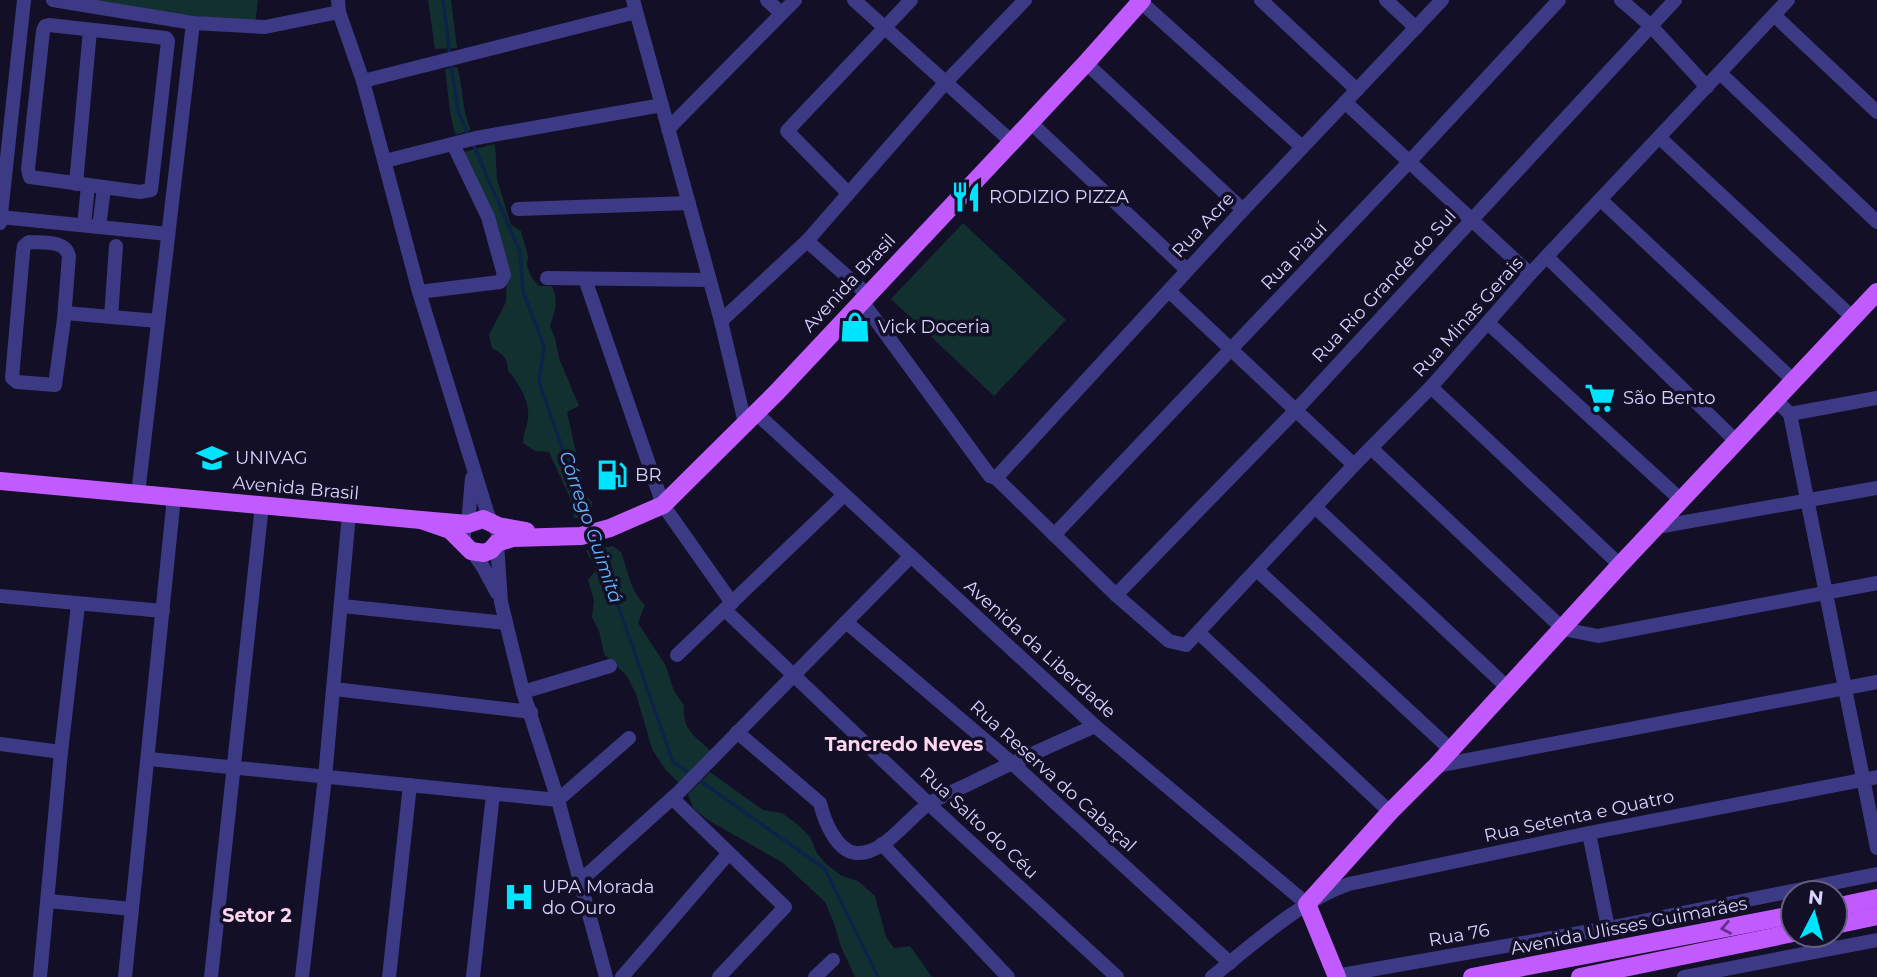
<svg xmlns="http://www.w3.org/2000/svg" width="1877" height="977" viewBox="0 0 1877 977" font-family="Montserrat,sans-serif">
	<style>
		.green { fill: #12302f }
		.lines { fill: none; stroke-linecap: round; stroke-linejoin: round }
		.stream { stroke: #0c2248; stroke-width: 3.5 }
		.minor { stroke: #3d3a85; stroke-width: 14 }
		.major { stroke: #c25bff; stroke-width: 18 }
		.oneway { stroke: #623188 }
		.labels { text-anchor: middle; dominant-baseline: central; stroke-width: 7; stroke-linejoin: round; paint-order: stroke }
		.poi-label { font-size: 18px; fill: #d9d4ff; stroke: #130f26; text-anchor: start }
		.street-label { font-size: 18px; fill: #d9d4ff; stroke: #130f26 }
		.water-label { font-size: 19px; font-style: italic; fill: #62b6ff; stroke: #130f26 }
		.neighbourhood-label { font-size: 19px; font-weight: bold; fill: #ffd6f0; stroke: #130f26 }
	</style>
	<rect width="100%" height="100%" fill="#130f26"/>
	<!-- green -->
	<g class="green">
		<path d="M76 0H258L255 24Z"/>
		<path d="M428 0H451L457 48 435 49Z"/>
		<path d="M457 67C464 88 461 110 471 130L456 135C449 118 448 88 445 69Z"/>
		<path d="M495 144 497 179 511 225 521 231 528 256 527 266 532 278 539 286H552C559 301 555 311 550 326L555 338 559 358 579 406 567 412 583 483 579 487 592 502 591 519 574 518 569 496 549 452 535 451 523 443C523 432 528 426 528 416 530 402 518 381 508 371 508 358 503 354 492 348L489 335 506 302 507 275 463 152Z"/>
		<path d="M963 223 1066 320 994 396 891 299Z"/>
		<path d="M613 546 621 552C629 573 629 589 645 605L638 623 666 666 674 691 684 705C682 730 694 735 711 751L679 783 665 769 652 749 636 694 627 676 604 654 599 631 592 617 594 600 588 580 596 570 586 550Z"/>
		<path d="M710 772 763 810 782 813 797 824 810 837 817 853 826 864 842 876 858 881 875 896 886 937 894 948 910 946 932 977H855L841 947 834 923 825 902 783 863 708 820 693 808 688 794Z"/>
	</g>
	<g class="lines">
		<!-- stream -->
		<g class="stream">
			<path d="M443 0 450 56"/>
			<path d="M451 64 458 111 469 137"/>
			<path d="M473 144 520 252 523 292 544 346 539 382 590 527"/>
			<path d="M594 537 673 762 690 774"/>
			<path d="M696 778 825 869 878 977"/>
		</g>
		<!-- minor -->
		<g class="minor">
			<path d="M53 0 193 23 265 27 339 12"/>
			<path d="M338 0 339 12 363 81 419 292 488 515 498 533 497 543 501 602 523 692 558 800 606 977"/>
			<path d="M633 0 721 321 745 423"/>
			<path d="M767 0 781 13"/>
			<path d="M854 0 1012 142"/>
			<path d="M1261 0 1357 90"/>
			<path d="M1386 0 1416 28"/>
			<path d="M1621 0 1651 26 1707 87"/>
			<path d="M1141 2 1302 147"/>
			<path d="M1774 15 1877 112"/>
			<path d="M49 25 166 38 168 41 151 190 140 192 30 177 28 169 43 31 45 26Z"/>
			<path d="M1086 63 1243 210"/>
			<path d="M1720 73 1877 222"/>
			<path d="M363 81 636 12"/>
			<path d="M1345 102 1530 274"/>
			<path d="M1030 122 1187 270"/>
			<path d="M668 129 795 0"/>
			<path d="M1660 138 1852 317"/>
			<path d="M385 161 476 138 662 105"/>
			<path d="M76 184 90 30"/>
			<path d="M848 193 787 131 911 0"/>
			<path d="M1602 201 1794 381"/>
			<path d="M518 209 689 203"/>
			<path d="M0 217 168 234"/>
			<path d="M0 223 24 0"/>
			<path d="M84 225 88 186"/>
			<path d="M99 227 104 188"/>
			<path d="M807 241 867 294"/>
			<path d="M29 242C44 243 65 240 69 256L64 319 55 385 17 382 12 378 23 252 24 246Z"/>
			<path d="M1548 258 1736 441"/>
			<path d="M547 278 709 280"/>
			<path d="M585 279 663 505 732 603"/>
			<path d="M419 292 500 282 504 275 488 217 453 144"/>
			<path d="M1170 292 1354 465"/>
			<path d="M861 300 990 476 996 478 1116 595 1169 641 1186 645 1354 465 1431 387 1530 274 1788 0"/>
			<path d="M65 313 158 321"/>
			<path d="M111 317 116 246"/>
			<path d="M721 321 807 241 946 82 1025 0"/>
			<path d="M1488 323 1681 500"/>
			<path d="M1431 387 1620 565"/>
			<path d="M1776 400 1790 414 1877 848"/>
			<path d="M756 413 1095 726 1307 904"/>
			<path d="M1790 414 1877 398"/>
			<path d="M1371 448 1563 629 1598 636 1877 583"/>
			<path d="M472 478 468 524 464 531V540L483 567 497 593"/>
			<path d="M996 478 1243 210 1442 0"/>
			<path d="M138 494 193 23"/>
			<path d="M1315 507 1508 688"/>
			<path d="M1657 527 1877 488"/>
			<path d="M1054 535 1410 161 1559 0"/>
			<path d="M1257 570 1450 749"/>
			<path d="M1116 595 1296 410 1675 0"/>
			<path d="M0 596 163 611"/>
			<path d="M342 606 506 623"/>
			<path d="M725 610 929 804 1117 977"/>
			<path d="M846 622 1012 763 1230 963"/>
			<path d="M1199 633 1390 812"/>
			<path d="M677 655 844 495"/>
			<path d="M334 689 531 712"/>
			<path d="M523 692 610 666"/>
			<path d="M737 732 820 803C824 820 836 851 856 853 885 855 907 818 930 803 943 795 959 789 973 782 1013 762 1054 744 1095 726"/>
			<path d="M0 744 61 752"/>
			<path d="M149 759 558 800 629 738"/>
			<path d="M1436 766 1877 682"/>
			<path d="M672 798 785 907 719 977"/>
			<path d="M1589 833 1608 928"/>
			<path d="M882 844 1008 977"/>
			<path d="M579 882 679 792 910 557"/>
			<path d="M48 901 132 909"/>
			<path d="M1336 976 1608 928 1877 874"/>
			<path d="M40 977 61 752 78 605"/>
			<path d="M125 977 174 497"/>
			<path d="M211 977 262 505"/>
			<path d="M302 977 325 777 349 514"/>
			<path d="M389 977 410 785"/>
			<path d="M473 977 493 794"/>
			<path d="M622 977 728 854"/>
			<path d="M815 977 833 960"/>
			<path d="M1212 977C1253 944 1300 901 1349 884L1589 833 1877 777"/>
			<path d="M1684 977 1877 940"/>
		</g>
		<!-- major -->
		<g class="major">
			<path d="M0 481 421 520 468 524 483 519 498 526 526 531"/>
			<path d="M421 520 450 530 471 551 484 553 491 550 497 543 513 538 581 536 610 528 663 505 777 392 1086 63 1142 0"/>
			<path d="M1835 907 1877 898"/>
			<path d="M1835 925 1877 916"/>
			<path d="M1337 977 1307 904 1390 812 1436 766 1620 565 1877 292"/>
			<path d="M1472 977 1793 915"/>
			<path d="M1580 977 1793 933"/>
		</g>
	</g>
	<!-- one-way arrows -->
	<defs><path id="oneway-chevron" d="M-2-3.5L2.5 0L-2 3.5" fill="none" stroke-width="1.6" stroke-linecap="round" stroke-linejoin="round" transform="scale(1.75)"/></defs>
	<use class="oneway" href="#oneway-chevron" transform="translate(1726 928) rotate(169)"/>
	<!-- icons -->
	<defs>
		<g id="restaurant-bare" transform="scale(2.415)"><path d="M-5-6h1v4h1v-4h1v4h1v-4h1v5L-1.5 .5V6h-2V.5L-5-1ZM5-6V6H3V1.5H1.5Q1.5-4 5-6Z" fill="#00e5ff" stroke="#130f26" stroke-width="2.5" paint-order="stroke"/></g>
		<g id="shop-bare" transform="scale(2.415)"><path d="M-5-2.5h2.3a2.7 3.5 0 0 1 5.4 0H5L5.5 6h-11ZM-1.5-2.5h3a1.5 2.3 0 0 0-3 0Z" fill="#00e5ff" stroke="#130f26" stroke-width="2.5" paint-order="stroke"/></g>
		<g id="supermarket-bare" transform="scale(2.415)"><path d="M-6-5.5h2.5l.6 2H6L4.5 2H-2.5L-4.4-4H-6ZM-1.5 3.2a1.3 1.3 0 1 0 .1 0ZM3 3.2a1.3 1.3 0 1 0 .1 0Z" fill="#00e5ff" stroke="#130f26" stroke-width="2.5" paint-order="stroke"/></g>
		<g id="university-bare" transform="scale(2.415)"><path d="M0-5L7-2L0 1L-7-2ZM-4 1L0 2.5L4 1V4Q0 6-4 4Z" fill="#00e5ff" stroke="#130f26" stroke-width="2.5" paint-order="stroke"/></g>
		<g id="fuel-bare" transform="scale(2.415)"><path d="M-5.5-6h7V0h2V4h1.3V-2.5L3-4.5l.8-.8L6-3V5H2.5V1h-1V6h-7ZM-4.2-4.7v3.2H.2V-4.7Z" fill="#00e5ff" stroke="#130f26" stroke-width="2.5" paint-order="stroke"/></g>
		<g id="hospital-bare" transform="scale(2.415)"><path d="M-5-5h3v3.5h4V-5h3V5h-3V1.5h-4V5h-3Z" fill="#00e5ff" stroke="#130f26" stroke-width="2.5" paint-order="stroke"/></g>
	</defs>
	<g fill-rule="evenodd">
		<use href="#restaurant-bare" x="966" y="197"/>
		<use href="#shop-bare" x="855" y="327"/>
		<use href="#supermarket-bare" x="1600" y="398"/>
		<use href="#university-bare" x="212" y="458"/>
		<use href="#fuel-bare" x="612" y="475"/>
		<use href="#hospital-bare" x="519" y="897"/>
	</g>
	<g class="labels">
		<!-- poi labels -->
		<g class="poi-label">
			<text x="989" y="197">RODIZIO PIZZA</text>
			<text x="878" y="327">Vick Doceria</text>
			<text x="1623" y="398">São Bento</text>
			<text x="235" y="458">UNIVAG</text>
			<text x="635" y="475">BR</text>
			<text x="542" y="887">UPA Morada<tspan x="542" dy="21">do Ouro</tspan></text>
		</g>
		<!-- street labels -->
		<g class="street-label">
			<text transform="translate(1203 225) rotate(-47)">Rua Acre</text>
			<text transform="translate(1294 256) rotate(-46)">Rua Piauí</text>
			<text transform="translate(849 283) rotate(-47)">Avenida Brasil</text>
			<text transform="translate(1384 286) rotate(-47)">Rua Rio Grande do Sul</text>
			<text transform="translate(1468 317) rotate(-48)">Rua Minas Gerais</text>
			<text transform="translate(296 488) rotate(5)">Avenida Brasil</text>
			<text transform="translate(1040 649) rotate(42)">Avenida da Liberdade</text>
			<text transform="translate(1053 776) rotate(42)">Rua Reserva do Cabaçal</text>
			<text transform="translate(1579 816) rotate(-12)">Rua Setenta e Quatro</text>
			<text transform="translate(979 823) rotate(43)">Rua Salto do Céu</text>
			<text transform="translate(1629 926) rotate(-11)">Avenida Ulisses Guimarães</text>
			<text transform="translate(1459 935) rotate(-10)">Rua 76</text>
		</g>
		<!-- water labels -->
		<g class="water-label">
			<text transform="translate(591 527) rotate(71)">Córrego Guimitá</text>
		</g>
		<!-- neighbourhood labels -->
		<g class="neighbourhood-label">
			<text x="904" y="744">Tancredo Neves</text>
			<text x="257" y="915">Setor 2</text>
		</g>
	</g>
	<!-- north arrow -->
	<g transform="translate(1814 914) rotate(6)"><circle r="33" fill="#130f26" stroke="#625e7d" stroke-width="2"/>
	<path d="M0-5L12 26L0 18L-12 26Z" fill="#00e5ff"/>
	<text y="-10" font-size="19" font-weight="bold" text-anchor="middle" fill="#d9d4ff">N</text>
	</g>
</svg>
